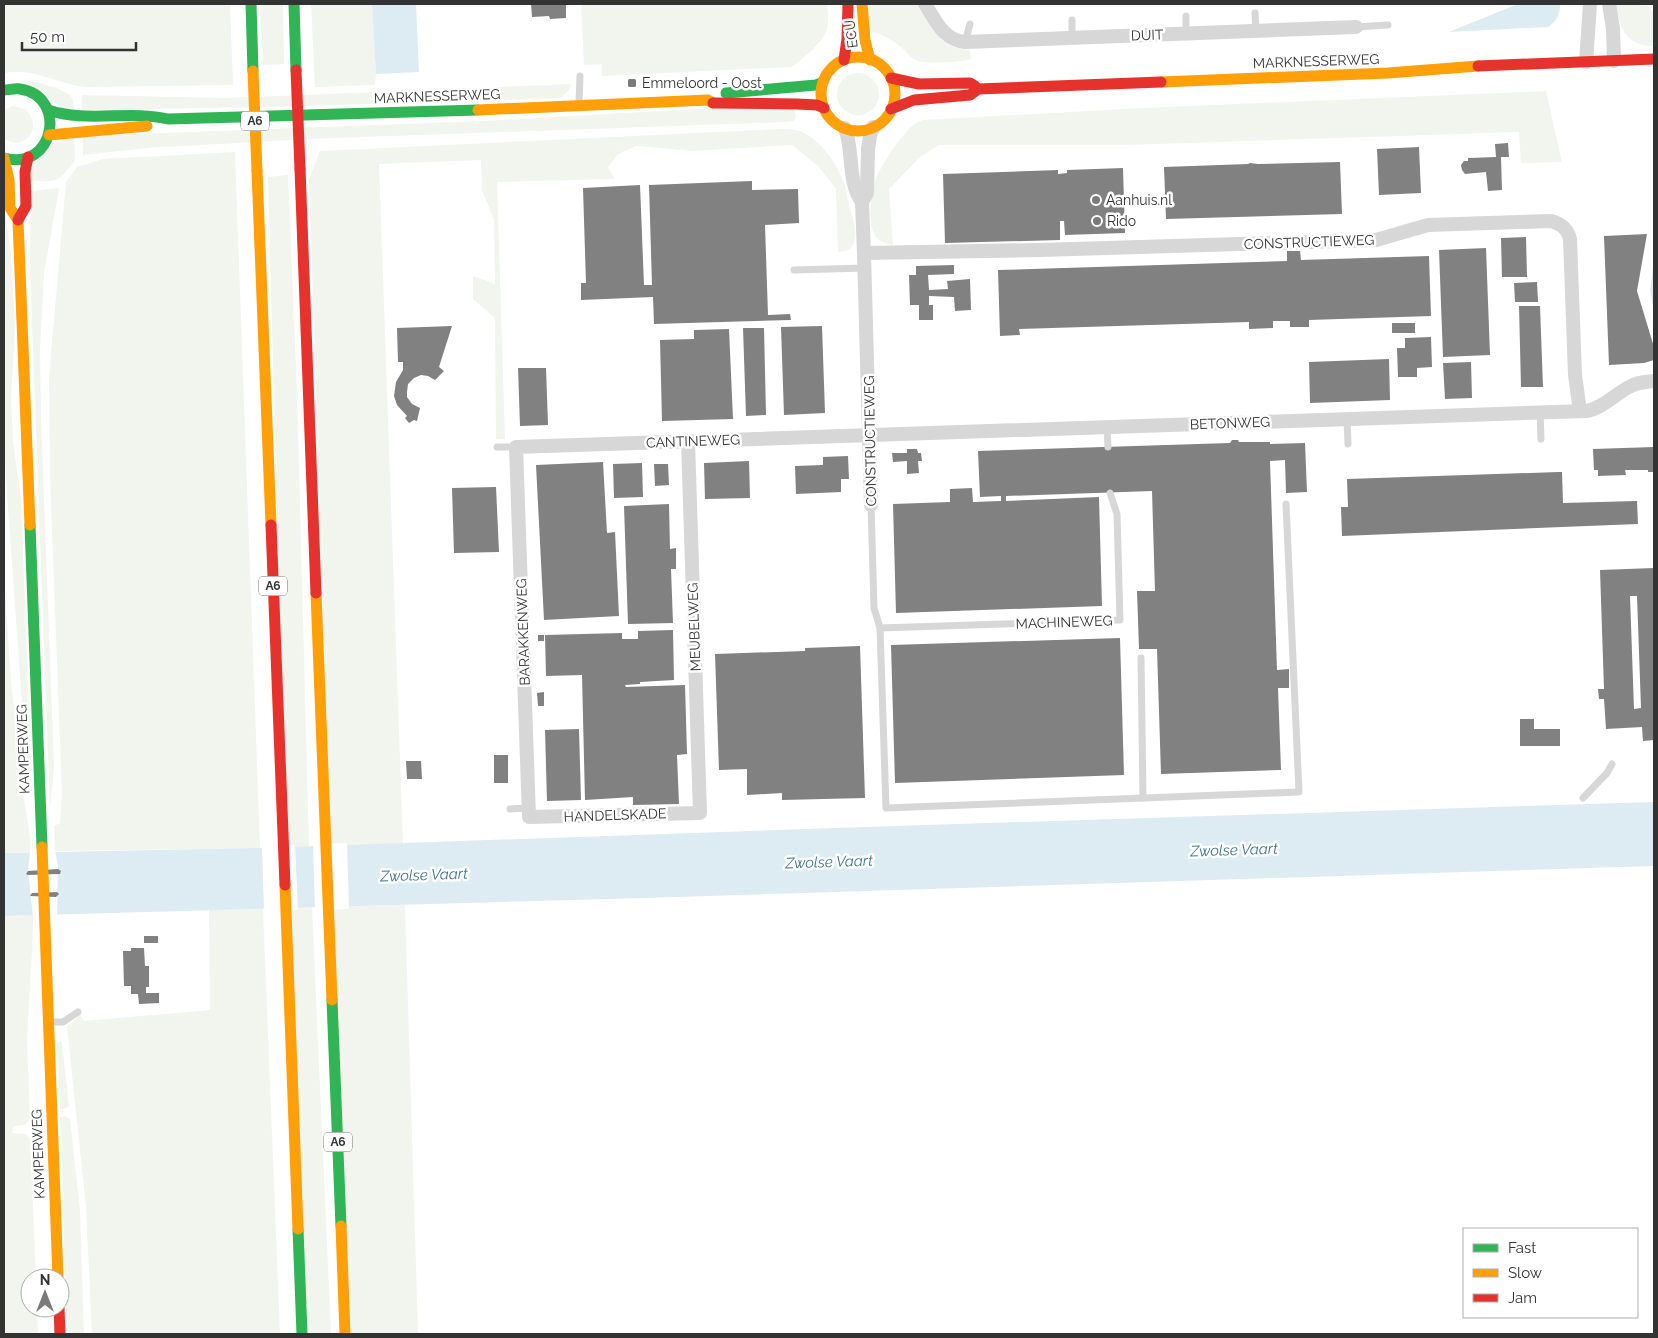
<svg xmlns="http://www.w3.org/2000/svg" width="1658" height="1338" viewBox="0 0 1658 1338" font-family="Raleway,sans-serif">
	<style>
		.green { fill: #f1f5ed }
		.water { fill: #ddebf3 }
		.pier { fill: #fff }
		.building { fill: #818181; fill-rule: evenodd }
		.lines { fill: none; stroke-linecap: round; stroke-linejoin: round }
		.lane { stroke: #d7d7d7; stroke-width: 7 }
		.street { stroke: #d7d7d7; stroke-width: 14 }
		.fast { stroke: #30b455; stroke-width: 11 }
		.slow { stroke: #ff9f0a; stroke-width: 11 }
		.jam { stroke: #e5322d; stroke-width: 11 }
		.slow-bridge { stroke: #ff9f0a; stroke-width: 11 }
		.jam-bridge { stroke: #e5322d; stroke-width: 11 }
		.poi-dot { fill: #7a7a7a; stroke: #fff; stroke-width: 2 }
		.labels { text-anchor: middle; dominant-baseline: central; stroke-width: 5; stroke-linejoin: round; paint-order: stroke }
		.shield { fill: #fff; stroke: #707070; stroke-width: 1 }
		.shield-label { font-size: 12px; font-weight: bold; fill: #333 }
		.street-label { font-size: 14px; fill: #333; stroke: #fff }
		.poi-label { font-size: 14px; fill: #333; stroke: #fff; text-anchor: start }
		.water-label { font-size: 15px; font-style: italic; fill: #3f7597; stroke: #fff }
	</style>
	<rect width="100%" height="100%" fill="#fff"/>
	<!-- green -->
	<g class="green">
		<path d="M4 4H230L233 85 85 87C58 84 32 67 4 73Z"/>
		<path d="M260 4H283L284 64 263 65Z"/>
		<path d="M311 4H372L376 74 375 85 315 87Z"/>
		<path d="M581 4H827C828 13 829 23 826 32 822 43 801 60 792 67L602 76V64L584 65Z"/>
		<path d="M867 4H917C932 28 938 49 970 50L971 59C961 62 926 65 916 60 909 57 906 51 901 47 892 39 881 34 869 31Z"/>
		<path d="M1615 4H1646L1654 13V46C1626 47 1620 27 1615 4Z"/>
		<circle cx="858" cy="94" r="21"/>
		<path d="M23 80C33 81 68 89 72 98 74 102 73 107 74 110L63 109Z"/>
		<path d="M571 84 569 90 561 98 273 107 82 110V95L227 98Z"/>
		<path d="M1546 91 1562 162 1521 163 1519 132 1125 145H939L920 157 889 189 893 245C887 244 881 243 876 237 866 224 871 190 877 176 883 163 902 134 913 125 916 123 920 121 923 120L1143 108Z"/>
		<path d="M13 106 25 109C44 126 26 152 4 139V110Z"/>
		<path d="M695 109H794L796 118 793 121 787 122 309 139 148 148 83 155V136L484 121Z"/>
		<path d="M780 129C789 129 798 129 806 134 824 144 839 167 845 186 847 194 848 202 850 209 854 223 860 238 849 250L838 252 836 189 818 166 792 145 693 151 636 146 618 154 608 167 615 179 497 182 505 439H496L495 318 473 299V276L495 284 494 220 482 190 481 160 379 164 403 844 331 846 309 179 320 151Z"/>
		<path d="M74 136 75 160C72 164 62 177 59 178 52 183 39 181 31 181L32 167 52 144Z"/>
		<path d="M235 152 260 848 55 851 54 825 60 824 62 794 50 478 49 377 66 182 77 167 103 159Z"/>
		<path d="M288 175 297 392 309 847H286L268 177Z"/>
		<path d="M58 188 59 189 44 273 40 349 41 419 54 766 50 810 30 268 31 191Z"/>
		<path d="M4 204 11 254 15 329 11 397 13 442 21 498 32 796 28 776 23 718 4 452Z"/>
		<path d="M4 577 11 681 24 799 30 837V852L4 853Z"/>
		<path d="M405 905 418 1334H351L333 907Z"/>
		<path d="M312 907 331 1334H305L288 908Z"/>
		<path d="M263 909 280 1334H92L86 1207 67 1027 80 1015 84 1021 210 1010 209 910Z"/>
		<path d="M34 915 27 1040 30 1119 25 1125 13 1126 12 1133 26 1134 30 1138 36 1278H30V1308H37L38 1334H4V916Z"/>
		<path d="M60 1041H61L62 1044 69 1106 63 1109 60 1108 57 1043Z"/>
		<path d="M65 1116 70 1119 80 1211 84 1334H67L60 1118Z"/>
	</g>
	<!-- water -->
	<g class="water">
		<path d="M372 4H416L419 72 376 74Z"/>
		<path d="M1518 4H1560C1560 15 1557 21 1548 27L1449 32Z"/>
		<path d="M1654 259V313L1650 290Z"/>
		<path d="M1654 802V866L644 898 4 916V853L260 848 895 826Z"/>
	</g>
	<!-- pier -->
	<g class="pier">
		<path d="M347 843 349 909 315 910 313 844Z"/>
		<path d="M295 845 298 910 264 911 262 846Z"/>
		<path d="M55 851 58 866 57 916 33 917 28 870 30 852Z"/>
	</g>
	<!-- building -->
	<g class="building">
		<path d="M531 4H566V18L550 19 549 16 532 17Z"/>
		<path d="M1508 143 1509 157H1501L1502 190 1488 191 1486 172 1465 174 1462 170 1461 165 1464 161H1468V158L1496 157 1495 144Z"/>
		<path d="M1419 147 1421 193 1379 195 1377 149Z"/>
		<path d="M1340 162 1342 214 1166 219 1164 167 1248 164 1250 163 1258 164Z"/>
		<path d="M1123 168 1125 233 1065 235 1064 221H1060V240L945 243 943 174 1058 170V174L1067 173V170Z"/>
		<path d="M752 181V190L798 189 799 223 765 225 768 315 790 314 791 320 654 324 653 297 581 300V283H586L583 188 640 185 644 285H652L649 185Z"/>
		<path d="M1647 234 1637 291 1654 347V360L1644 363 1609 365 1604 236Z"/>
		<path d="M1526 237 1527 277H1502L1501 238Z"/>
		<path d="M1486 248 1490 355 1443 357 1439 250Z"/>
		<path d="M1287 251H1300L1301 260 1429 256 1431 316 1309 320V327H1290V321H1273V328L1249 329V322L1019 329 1020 335 1000 336 998 270 1287 261Z"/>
		<path d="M954 265V274L928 275 929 290 948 289 947 281 970 279 971 310 955 311 954 297 929 296V305H933V320H919V305H910L909 275H916V266Z"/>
		<path d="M1537 282 1538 302H1515L1514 283Z"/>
		<path d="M1519 306H1540L1543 387H1521Z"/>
		<rect x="1392" y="323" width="23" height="10"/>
		<path d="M452 326 439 367 444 371 435 380 428 376 421 375 414 378 408 384 407 392V397L412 404 420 408 417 421 414 420 409 423 405 418 407 416 397 405 394 396 396 382 403 370V362H398L397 328Z"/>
		<path d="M822 326 825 413 784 415 781 327Z"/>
		<path d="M743 328H764L766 415 746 416Z"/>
		<path d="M729 329 733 419 662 421 660 340 694 339V330Z"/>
		<path d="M1431 337 1432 367 1417 368V377H1398L1397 348H1405V338Z"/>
		<path d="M1389 359 1390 400 1310 403 1309 362Z"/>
		<path d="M1471 362 1472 398 1445 399 1443 363Z"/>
		<path d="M518 368H546L548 425 520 426Z"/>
		<path d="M1232 440H1238L1239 442H1270V444L1305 443 1307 492 1286 493 1285 460 1270 461 1277 670 1289 669V688H1278L1281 770 1161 774 1157 649H1139L1137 591H1155L1152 491 1006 496V501L1099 497 1102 606 896 613 893 504 950 502V489L972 488 973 502 1001 501V496L980 497 978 451 1230 443Z"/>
		<path d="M1654 447V472H1648V470H1625L1626 475 1598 476V470H1594L1593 449Z"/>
		<path d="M907 449H917L918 453H921L922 461H918L919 473 907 474V461L893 462 892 453H907Z"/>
		<path d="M848 456 849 479H841V492L796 494 795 466 823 465V457Z"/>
		<path d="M749 461 750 498 705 499 704 463Z"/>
		<path d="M603 462 607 533 615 532 619 616 544 620 536 465Z"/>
		<path d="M642 463 643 497 614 498 613 464Z"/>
		<path d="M654 464H668L669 485 655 486Z"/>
		<path d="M1558 472H1562L1563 503 1637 501 1638 524 1342 536 1341 507H1348L1347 479Z"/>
		<path d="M496 487 499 552 454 553 452 488Z"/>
		<path d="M669 504 670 549 676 548V569H671L673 623 628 624 624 506Z"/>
		<path d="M1654 568V740L1643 741 1642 727 1606 729 1604 699H1599L1598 689H1604L1600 570ZM1630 596H1637L1641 708 1634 709Z"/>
		<path d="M673 630 674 680 640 682V684L625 685 626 687 685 685 687 754 677 755 679 804 633 805V797L585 800 582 675 546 676 545 635 622 633V639H638V631Z"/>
		<rect x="538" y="635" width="6" height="6"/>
		<path d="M1120 638 1124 775 895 783 891 645Z"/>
		<path d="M860 646 865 798 782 800V793L747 795V769L719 770 715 654 805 651V648Z"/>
		<path d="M544 692V706H538L537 693Z"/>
		<path d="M1520 719H1534V729H1560V746H1520Z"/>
		<path d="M579 729 581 800 547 801 545 730Z"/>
		<rect x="494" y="755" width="14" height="28"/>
		<path d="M406 761H421L422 779H407Z"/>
		<path d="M58 869 61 871 60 874 28 875 26 874 28 871Z"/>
		<path d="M57 892 59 894 56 897 30 896 32 893Z"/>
		<rect x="144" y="936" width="14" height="7"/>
		<path d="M131 948H144L145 966H149V987H146V993H159V1003L139 1004 138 994H131V986H124L123 951H131Z"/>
	</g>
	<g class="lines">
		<!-- lane -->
		<g class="lane">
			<path d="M1255 13 1256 31"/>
			<path d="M1186 16V34"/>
			<path d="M1072 20V38"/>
			<path d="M1356 27 1388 25"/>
			<path d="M965 42 970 24"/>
			<path d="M579 103 580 76"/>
			<path d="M794 270 865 268"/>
			<path d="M1540 412 1541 439"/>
			<path d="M1347 419 1348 444"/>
			<path d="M1107 427 1108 447"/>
			<path d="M497 447H516"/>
			<path d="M871 505 874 608 880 628 886 808 1299 792 1286 504"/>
			<path d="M880 628 1120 620 1117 514 1110 493"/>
			<path d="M1141 658 1143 798"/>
			<path d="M1583 798 1607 773 1612 764"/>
			<path d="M510 809 528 808"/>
			<path d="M51 1022H63L78 1012"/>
		</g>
		<!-- street -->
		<g class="street">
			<path d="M925 4C936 21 943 40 965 42L1356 27"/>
			<path d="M1609 4 1613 29 1614 61"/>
			<path d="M1586 62 1590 4"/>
			<path d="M845 128C854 152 847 181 862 202"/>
			<path d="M864 253 862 202 867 193 868 149 870 136 873 127"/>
			<path d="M688 441 700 813 529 817 516 447 1586 411C1602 409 1616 393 1631 386 1638 382 1646 382 1654 381"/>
			<path d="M871 505 864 253 1040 250 1376 240 1428 225 1551 221C1561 224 1567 228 1570 239L1575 375 1580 411"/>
		</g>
		<!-- fast -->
		<g class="fast">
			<path d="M251 4 253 71"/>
			<path d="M294 4 296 70"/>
			<path d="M4 90C9 90 15 88 20 89 68 96 55 172 4 158"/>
			<path d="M726 93 816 85 823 82"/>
			<path d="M48 110C86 123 129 110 168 119L478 110"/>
			<path d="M30 525 42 847"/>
			<path d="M332 1000 341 1226"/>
			<path d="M298 1229 302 1334"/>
		</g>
		<!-- slow -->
		<g class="slow">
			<path d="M862 4 865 40 870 60"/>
			<circle cx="858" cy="94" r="37"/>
			<path d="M1161 82 1388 73 1478 66"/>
			<path d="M478 110 708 100 713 103"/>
			<path d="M49 135 147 126"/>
			<path d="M4 158 9 180 10 208 18 220 30 525"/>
			<path d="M257 171 271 525"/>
			<path d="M316 593 332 1000"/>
			<path d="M42 847 58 1278"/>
			<path d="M285 885 298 1229"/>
			<path d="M341 1226 345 1334"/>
		</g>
		<!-- jam -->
		<g class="jam">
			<path d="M844 60 847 39 848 4"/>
			<path d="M1478 66 1654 59"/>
			<path d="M891 78 919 84 970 83 975 86"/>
			<path d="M713 103 797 104 817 105 824 108"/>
			<path d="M891 109 914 100 970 95 978 89 1161 82"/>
			<path d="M300 169 316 593"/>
			<path d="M18 220 26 206 25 172 28 157"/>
			<path d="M271 525 285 885"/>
			<path d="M59 1308 60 1334"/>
		</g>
		<!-- slow-bridge -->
		<path class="slow-bridge" d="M253 71 257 171"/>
		<!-- jam-bridge -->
		<path class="jam-bridge" d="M296 70 300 169"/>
	</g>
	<!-- markers -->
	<g class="poi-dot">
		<rect x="627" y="78" width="10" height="10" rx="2.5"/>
		<circle cx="1096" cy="200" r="5"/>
		<circle cx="1097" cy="221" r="5"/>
	</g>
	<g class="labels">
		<!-- shield labels -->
		<g class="shield">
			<rect x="241" y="111.5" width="28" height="19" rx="4"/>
			<rect x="259" y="576.5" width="28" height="19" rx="4"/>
			<rect x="324" y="1132.5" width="28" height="19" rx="4"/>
		</g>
		<g class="shield-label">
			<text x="255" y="121">A6</text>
			<text x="273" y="586">A6</text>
			<text x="338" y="1142">A6</text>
		</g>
		<!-- street labels -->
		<g class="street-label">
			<text transform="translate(851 34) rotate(-97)">ECU</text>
			<text transform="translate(1147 35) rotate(-2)">DUIT</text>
			<text transform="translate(1316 61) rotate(-2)">MARKNESSERWEG</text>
			<text transform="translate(437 96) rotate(-2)">MARKNESSERWEG</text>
			<text transform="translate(1309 242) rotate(-2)">CONSTRUCTIEWEG</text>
			<text transform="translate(1230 423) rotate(-2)">BETONWEG</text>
			<text transform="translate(693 441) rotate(-2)">CANTINEWEG</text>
			<text transform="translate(870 441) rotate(-91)">CONSTRUCTIEWEG</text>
			<text transform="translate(1064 622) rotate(-2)">MACHINEWEG</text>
			<text transform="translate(694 627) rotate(-92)">MEUBELWEG</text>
			<text transform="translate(523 632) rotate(-92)">BARAKKENWEG</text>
			<text transform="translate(23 749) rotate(-92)">KAMPERWEG</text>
			<text transform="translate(615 815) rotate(-2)">HANDELSKADE</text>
			<text transform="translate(38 1154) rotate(-92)">KAMPERWEG</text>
		</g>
		<!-- poi labels -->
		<g class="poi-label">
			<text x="642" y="83">Emmeloord - Oost</text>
			<text x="1106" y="200">Aanhuis.nl</text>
			<text x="1107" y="221">Rido</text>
		</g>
		<!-- water labels -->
		<g class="water-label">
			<text transform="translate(1234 850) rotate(-2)">Zwolse Vaart</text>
			<text transform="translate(829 862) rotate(-2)">Zwolse Vaart</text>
			<text transform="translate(424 875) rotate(-2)">Zwolse Vaart</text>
		</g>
	</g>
	<!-- border -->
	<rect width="1658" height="1338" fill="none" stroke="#333333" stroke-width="10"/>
	<!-- legend -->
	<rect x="1463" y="1228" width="175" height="90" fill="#ffffff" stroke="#adadad"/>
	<rect x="1473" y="1244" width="25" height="8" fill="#30b455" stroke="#adadad"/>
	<text x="1508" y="1253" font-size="15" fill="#333333">Fast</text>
	<rect x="1473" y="1269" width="25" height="8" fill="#ff9f0a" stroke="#adadad"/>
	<text x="1508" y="1278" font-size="15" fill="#333333">Slow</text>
	<rect x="1473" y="1294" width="25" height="8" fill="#e5322d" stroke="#adadad"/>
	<text x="1508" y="1303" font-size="15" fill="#333333">Jam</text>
	<!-- north arrow -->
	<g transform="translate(45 1293)"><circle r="24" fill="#ffffff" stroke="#adadad"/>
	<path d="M0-4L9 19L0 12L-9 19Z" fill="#7a7a7a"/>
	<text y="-8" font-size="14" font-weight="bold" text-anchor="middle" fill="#333333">N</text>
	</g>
	<!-- scale -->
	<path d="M22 42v8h114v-8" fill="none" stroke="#333333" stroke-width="2.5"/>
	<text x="30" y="42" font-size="15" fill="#333333" stroke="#ffffff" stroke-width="4" paint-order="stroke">50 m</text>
</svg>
